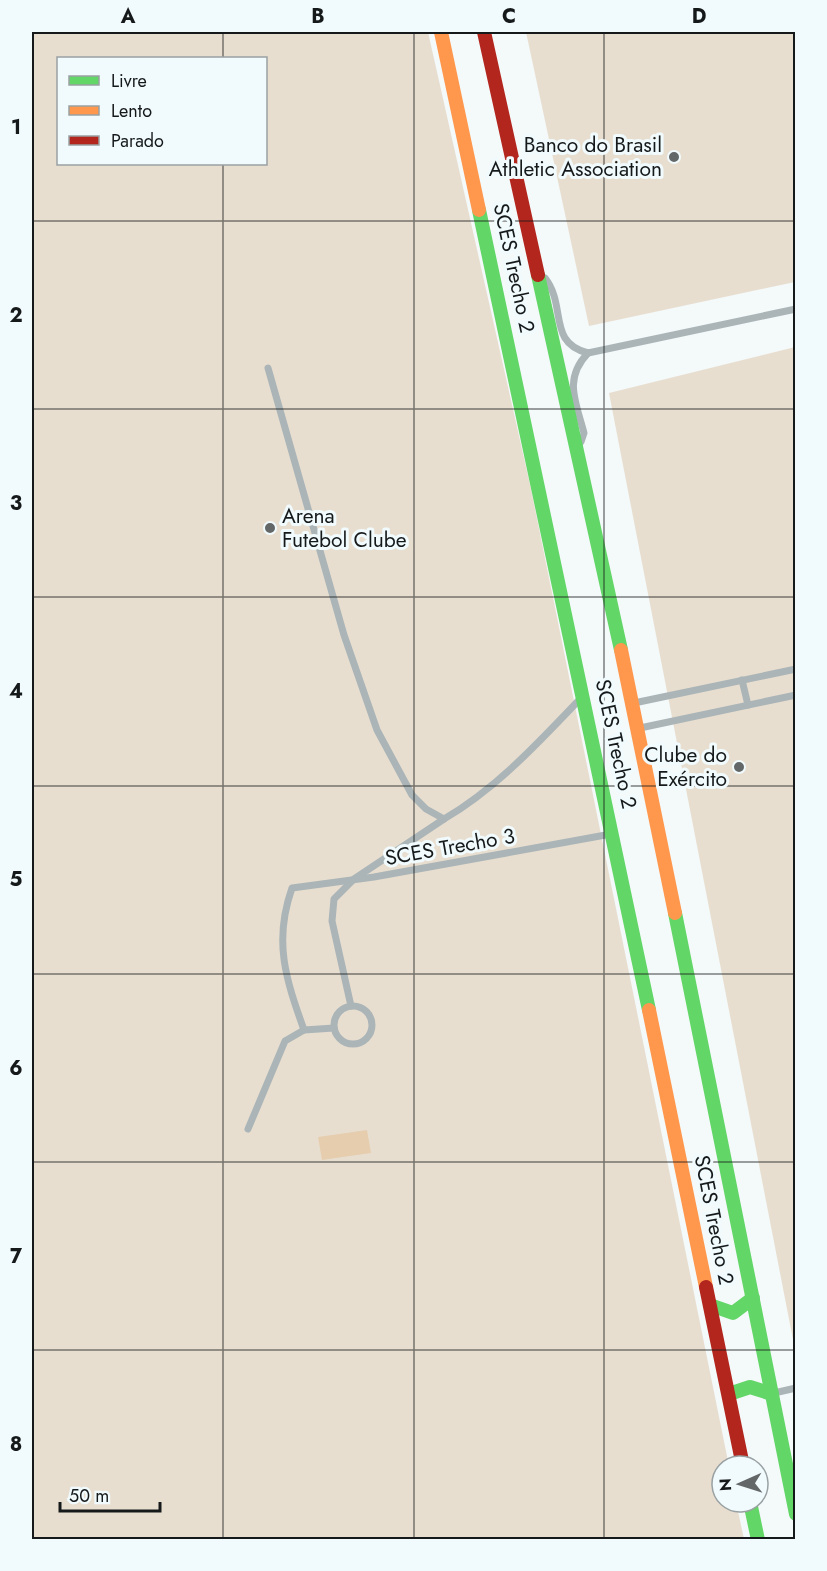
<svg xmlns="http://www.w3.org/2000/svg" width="827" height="1571" viewBox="0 0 827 1571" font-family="Jost,sans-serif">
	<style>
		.green { fill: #e8ded0; fill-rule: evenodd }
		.water { fill: #e6cdae }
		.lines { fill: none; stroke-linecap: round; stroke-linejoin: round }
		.lane { stroke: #abb5b7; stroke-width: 7 }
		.fast { stroke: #63d668; stroke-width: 14 }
		.slow { stroke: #ff974d; stroke-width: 14 }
		.jam { stroke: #b3261e; stroke-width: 14 }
		.grid { fill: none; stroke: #16191a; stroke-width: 1.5; stroke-opacity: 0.55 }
		.poi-dot { fill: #646768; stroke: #f1fbfd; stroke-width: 2 }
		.labels { text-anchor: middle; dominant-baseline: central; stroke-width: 6; stroke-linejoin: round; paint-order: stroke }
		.poi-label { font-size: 21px; fill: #16191a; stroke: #f1fbfd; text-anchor: end }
		.street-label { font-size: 21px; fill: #16191a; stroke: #f1fbfd }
		.neatline { fill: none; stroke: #16191a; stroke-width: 2 }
		.grid-label { font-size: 20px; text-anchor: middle; font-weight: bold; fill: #16191a }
	</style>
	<rect width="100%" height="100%" fill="#f4f9fa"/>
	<!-- green -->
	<g class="green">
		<path d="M32 32H428L531 489 729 1466H722V1502H736L744 1539 32 1540ZM58 58H266V164H58Z"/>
		<path d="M526 32H795V282L589 326Z"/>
		<path d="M795 347V1350L609 393Z"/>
	</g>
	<!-- water -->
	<path class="water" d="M367 1130 371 1153 322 1160 318 1137Z"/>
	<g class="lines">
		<!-- lane -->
		<g class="lane">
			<path d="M545 278C567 306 547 343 588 353L796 309"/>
			<path d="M268 368 344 635 377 730 412 795 426 809 444 819C497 788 539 742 581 698"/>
			<path d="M581 442 584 433C576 402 563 379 588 353"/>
			<path d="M742 680 748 705"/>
			<path d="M634 703 796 669"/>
			<path d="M640 728 796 695"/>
			<circle cx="353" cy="1025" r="19"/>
			<path d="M351 1006 332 921 334 899 354 879 444 819"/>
			<path d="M304 1030C286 979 273 942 292 888L374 877 611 834"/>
			<path d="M248 1129 285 1041 304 1030 334 1028"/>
			<path d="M774 1393 796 1388"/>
		</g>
		<!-- fast -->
		<g class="fast">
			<path d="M479 210 649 1010"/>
			<path d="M538 275 621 650"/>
			<path d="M675 913 796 1514"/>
			<path d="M710 1305 733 1313 753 1298"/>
			<path d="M729 1394 750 1387 772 1394"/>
			<path d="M750 1502 758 1540"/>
		</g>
		<!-- slow -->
		<g class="slow">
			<path d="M441 32 479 210"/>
			<path d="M621 650 675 913"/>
			<path d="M649 1010 706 1287"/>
		</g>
		<!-- jam -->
		<g class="jam">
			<path d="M484 32 538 275"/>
			<path d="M706 1287 743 1466"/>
		</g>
	</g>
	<!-- grid -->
	<path class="grid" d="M223 32V58M414 32V1540M604 32V1540M223 164V1540M32 221H796M32 409H796M32 597H796M32 786H796M32 974H796M32 1162H796M32 1350H796"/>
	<!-- markers -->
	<g class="poi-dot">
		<circle cx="674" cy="157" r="6"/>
		<circle cx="270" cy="528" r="6"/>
		<circle cx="739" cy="767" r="6"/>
	</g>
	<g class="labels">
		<!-- poi labels -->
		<g class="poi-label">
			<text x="662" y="145">Banco do Brasil<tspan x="662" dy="24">Athletic Association</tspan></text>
			<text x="282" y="516" text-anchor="start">Arena<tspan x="282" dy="24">Futebol Clube</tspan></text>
			<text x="727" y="755">Clube do<tspan x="727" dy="24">Exército</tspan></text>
		</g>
		<!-- street labels -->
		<g class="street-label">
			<text transform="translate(514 268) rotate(78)">SCES Trecho 2</text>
			<text transform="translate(616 744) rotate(78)">SCES Trecho 2</text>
			<text transform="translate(450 847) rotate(-10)">SCES Trecho 3</text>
			<text transform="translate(714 1220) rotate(79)">SCES Trecho 2</text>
		</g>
	</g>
	<!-- border -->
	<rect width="827" height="1571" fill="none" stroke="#f1fbfd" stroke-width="66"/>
	<!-- legend -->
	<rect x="57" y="57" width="210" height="108" fill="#f1fbfd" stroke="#99a1a2" stroke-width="1.5"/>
	<rect x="69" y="76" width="30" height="9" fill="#63d668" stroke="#99a1a2" stroke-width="1.5"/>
	<text x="111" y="87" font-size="18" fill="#16191a">Livre</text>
	<rect x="69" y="106" width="30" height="9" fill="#ff974d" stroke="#99a1a2" stroke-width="1.5"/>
	<text x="111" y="117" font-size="18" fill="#16191a">Lento</text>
	<rect x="69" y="136" width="30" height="9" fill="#b3261e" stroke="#99a1a2" stroke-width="1.5"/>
	<text x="111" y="147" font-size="18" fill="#16191a">Parado</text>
	<!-- north arrow -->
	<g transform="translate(740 1484) rotate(267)"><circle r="28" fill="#f1fbfd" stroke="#99a1a2" stroke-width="1.5"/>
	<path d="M0-4.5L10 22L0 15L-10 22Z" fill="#646768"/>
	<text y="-9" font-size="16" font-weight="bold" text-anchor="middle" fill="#16191a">N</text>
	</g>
	<!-- scale -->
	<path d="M60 1502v9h100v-9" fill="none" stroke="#16191a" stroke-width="3"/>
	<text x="69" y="1502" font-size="18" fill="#16191a" stroke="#f1fbfd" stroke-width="4.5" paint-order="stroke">50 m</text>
	<rect x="33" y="33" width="761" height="1505" class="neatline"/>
	<g class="grid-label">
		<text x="128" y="23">A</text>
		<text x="318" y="23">B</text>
		<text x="509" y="23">C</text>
		<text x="699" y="23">D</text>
		<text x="16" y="134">1</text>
		<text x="16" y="322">2</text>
		<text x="16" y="510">3</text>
		<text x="16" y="698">4</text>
		<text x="16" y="886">5</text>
		<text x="16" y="1075">6</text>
		<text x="16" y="1263">7</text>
		<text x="16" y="1451">8</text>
	</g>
</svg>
